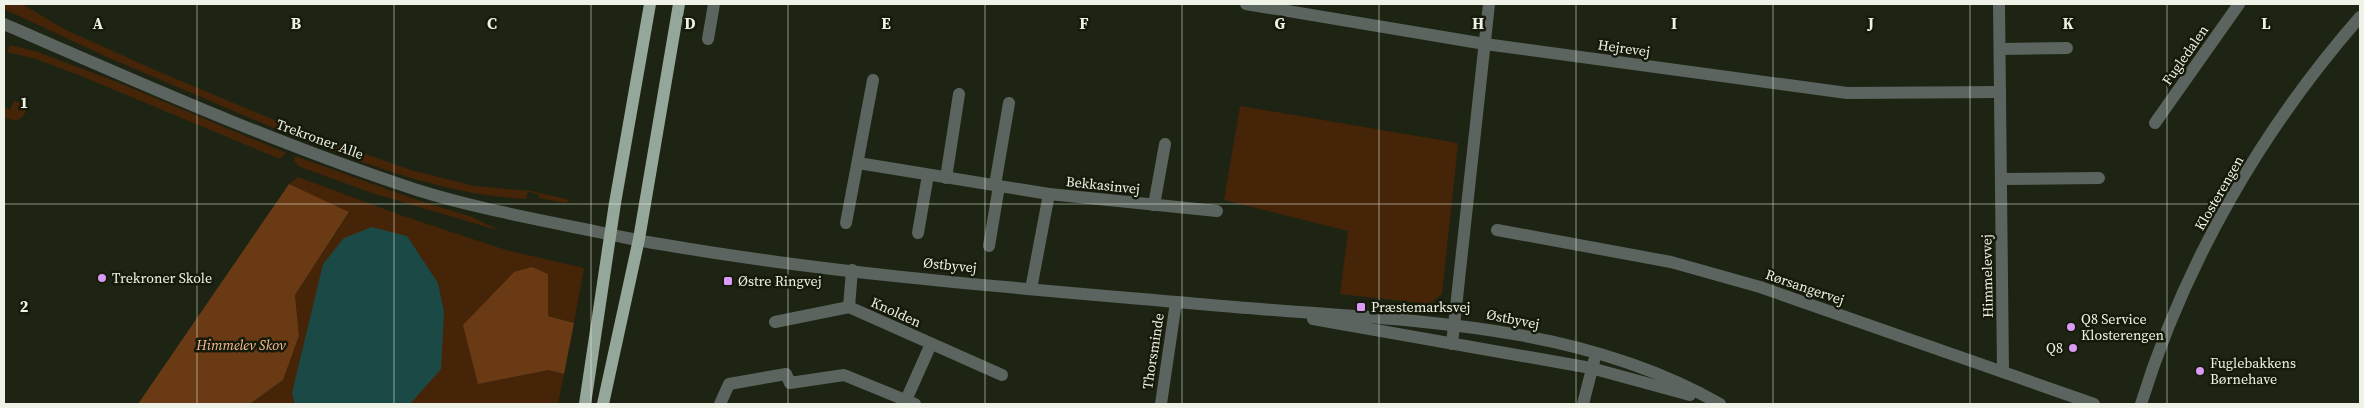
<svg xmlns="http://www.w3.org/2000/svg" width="2364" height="408" viewBox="0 0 2364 408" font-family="'Source Serif 4',serif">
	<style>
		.green { fill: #462407 }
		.forest { fill: #693a14 }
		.water { fill: #1b4946 }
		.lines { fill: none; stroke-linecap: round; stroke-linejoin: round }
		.minor { stroke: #5b645e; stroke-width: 12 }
		.major { stroke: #95a79b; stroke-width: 12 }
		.grid { fill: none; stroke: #eff3e7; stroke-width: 1; stroke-opacity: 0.55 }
		.poi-dot { fill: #da9af6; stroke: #151a0a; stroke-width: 2 }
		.labels { text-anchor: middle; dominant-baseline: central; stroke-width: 5; stroke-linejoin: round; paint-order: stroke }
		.street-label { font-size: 14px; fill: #eff3e7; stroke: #151a0a }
		.poi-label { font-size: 14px; fill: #eff3e7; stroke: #151a0a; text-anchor: start }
		.park-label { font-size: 14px; font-style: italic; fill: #fcbe94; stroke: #151a0a }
		.grid-label { font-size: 16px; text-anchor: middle; font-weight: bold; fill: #eff3e7; stroke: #151a0a; stroke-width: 5; stroke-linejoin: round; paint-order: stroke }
	</style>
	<rect width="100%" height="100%" fill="#1e2413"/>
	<!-- green -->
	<g class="green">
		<path d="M4 4H22L64 29 155 70 293 128 295 137 107 57 4 9Z"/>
		<path d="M10 45 35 51 117 82 286 153 280 159 81 76 36 59 7 52Z"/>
		<path d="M14 101 24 105 27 109C21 122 17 121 4 118V107L10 110Z"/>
		<path d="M1240 106 1458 143 1442 294 1430 304 1340 294 1348 231 1224 200Z"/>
		<path d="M311 135 411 170 474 186 531 191 570 200 565 203 539 198V194L528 192 526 199C448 195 375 167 302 140Z"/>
		<path d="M295 156 417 200 472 217 500 231 372 193 298 166 294 160Z"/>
		<path d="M298 177 403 216 506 250 584 268 574 323 548 316V275L478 384 549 370 564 374 558 404H250L283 380 299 336 295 295 349 213 289 184Z"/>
	</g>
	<!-- forest -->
	<g class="forest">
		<path d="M289 184 349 212 295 295 299 336 283 380 250 404H138Z"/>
		<path d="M532 267 548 274V316L574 323 564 374 549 370 478 384 463 325 514 272Z"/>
	</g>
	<!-- water -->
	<path class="water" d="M372 227 407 236 438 283 444 312 441 369 410 404H295L292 393 323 264 344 238Z"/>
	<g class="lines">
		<!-- minor -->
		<g class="minor">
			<path d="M1246 4 1485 44 1847 93 2000 92"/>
			<path d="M1999 4 2003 372"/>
			<path d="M4 24C140 83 276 144 417 190 465 205 515 215 564 225 596 231 628 239 660 244 850 277 1044 290 1235 307 1399 321 1573 320 1720 404"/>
			<path d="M708 39 714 4"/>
			<path d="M2000 49 2067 48"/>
			<path d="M2155 123 2239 4"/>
			<path d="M858 163 1049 194 1217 211"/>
			<path d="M946 178 959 94"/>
			<path d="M2001 179 2099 178"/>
			<path d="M995 185 1009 103"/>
			<path d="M1154 205 1165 144"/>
			<path d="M846 223 873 80"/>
			<path d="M1497 230 1671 262 1760 287 2094 404"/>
			<path d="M918 233 928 175"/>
			<path d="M989 246 999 186"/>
			<path d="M1031 289 1049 194"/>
			<path d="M849 307 852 270"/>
			<path d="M1313 319 1591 368 1690 395"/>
			<path d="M775 322 849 307 1002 375"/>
			<path d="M1452 344 1489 4"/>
			<path d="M906 400 931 344"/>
			<path d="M720 404 729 384 786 374 790 383 844 375 915 404"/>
			<path d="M1161 404 1176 302"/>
			<path d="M1583 404 1594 361"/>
			<path d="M2141 404C2185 262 2262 129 2360 17"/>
		</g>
		<!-- major -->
		<g class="major">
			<path d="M585 404 615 203 650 4"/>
			<path d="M603 404 639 239 679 4"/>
		</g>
	</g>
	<!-- grid -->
	<path class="grid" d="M197 4V404M394 4V404M591 4V404M788 4V404M985 4V404M1182 4V404M1379 4V404M1576 4V404M1773 4V404M1970 4V404M2167 4V404M4 204H2360"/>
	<!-- markers -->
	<g class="poi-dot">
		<circle cx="102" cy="278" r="5"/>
		<rect x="723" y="276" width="10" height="10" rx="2.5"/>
		<rect x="1356" y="302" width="10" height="10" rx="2.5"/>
		<circle cx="2071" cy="327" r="5"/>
		<circle cx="2073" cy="348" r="5"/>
		<circle cx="2200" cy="371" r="5"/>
	</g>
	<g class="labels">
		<!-- street labels -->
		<g class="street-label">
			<text transform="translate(1624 48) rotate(8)">Hejrevej</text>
			<text transform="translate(2185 55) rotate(-55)">Fugledalen</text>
			<text transform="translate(320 139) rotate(20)">Trekroner Alle</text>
			<text transform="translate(1103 185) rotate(6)">Bekkasinvej</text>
			<text transform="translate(2219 193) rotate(-60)">Klosterengen</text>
			<text transform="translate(950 265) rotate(6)">Østbyvej</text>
			<text transform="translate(1987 276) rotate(-91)">Himmelevvej</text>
			<text transform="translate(1805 287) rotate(19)">Rørsangervej</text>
			<text transform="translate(896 312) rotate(24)">Knolden</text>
			<text transform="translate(1513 319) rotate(11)">Østbyvej</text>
			<text transform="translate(1153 351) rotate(-81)">Thorsminde</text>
		</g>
		<!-- poi labels -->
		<g class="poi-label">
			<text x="112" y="278">Trekroner Skole</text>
			<text x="738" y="281">Østre Ringvej</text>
			<text x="1371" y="307">Præstemarksvej</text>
			<text x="2081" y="319">Q8 Service<tspan x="2081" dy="16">Klosterengen</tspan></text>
			<text x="2063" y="348" text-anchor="end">Q8</text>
			<text x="2210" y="363">Fuglebakkens<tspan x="2210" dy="16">Børnehave</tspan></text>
		</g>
		<!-- park labels -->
		<g class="park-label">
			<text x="241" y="345">Himmelev Skov</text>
		</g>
	</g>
	<g class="grid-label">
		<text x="98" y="29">A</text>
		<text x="296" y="29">B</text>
		<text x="492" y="29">C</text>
		<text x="690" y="29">D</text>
		<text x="886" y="29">E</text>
		<text x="1084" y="29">F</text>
		<text x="1280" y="29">G</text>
		<text x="1478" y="29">H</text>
		<text x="1674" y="29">I</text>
		<text x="1871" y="29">J</text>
		<text x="2068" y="29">K</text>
		<text x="2266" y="29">L</text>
		<text x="24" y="108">1</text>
		<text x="24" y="312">2</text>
	</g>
	<!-- border -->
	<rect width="2364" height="408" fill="none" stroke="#eff3e7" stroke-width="10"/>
</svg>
